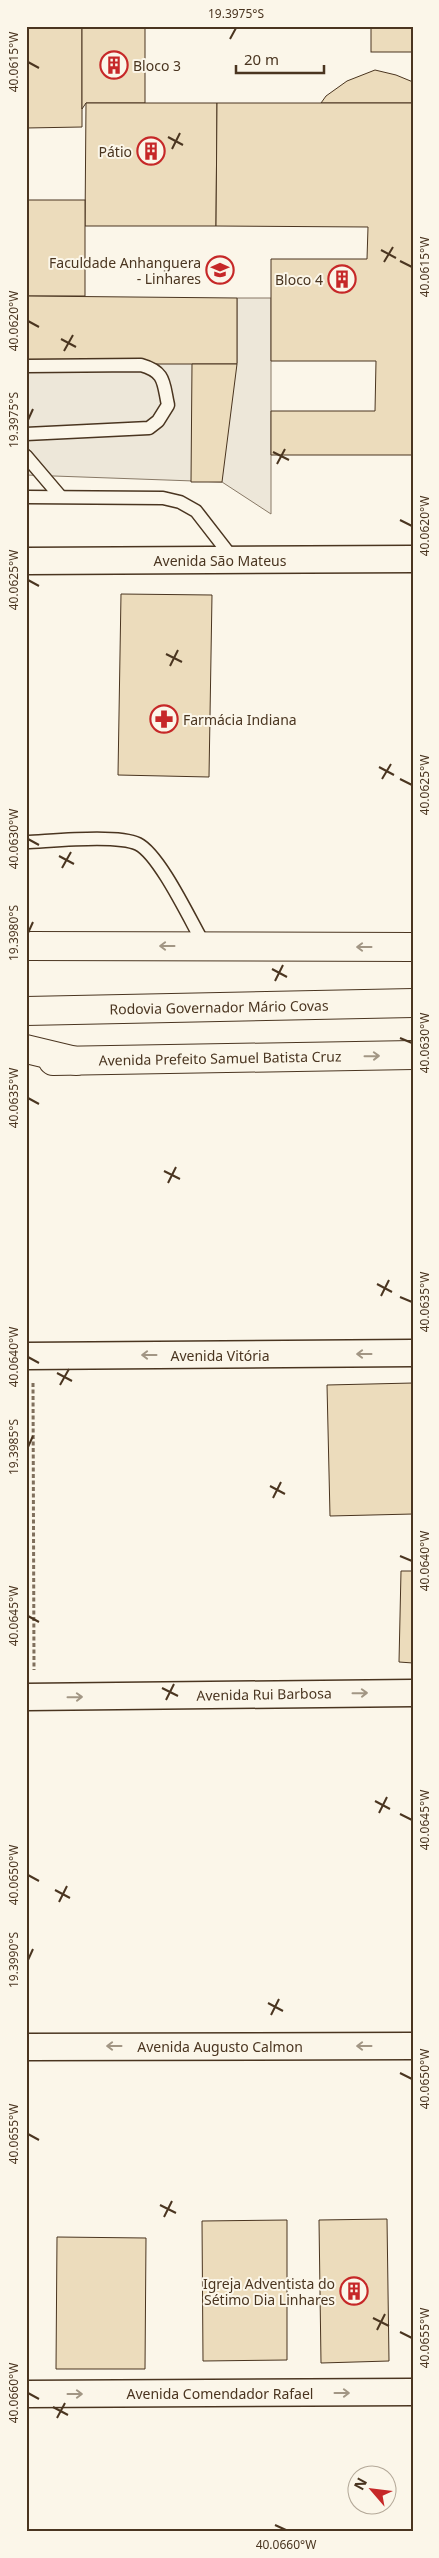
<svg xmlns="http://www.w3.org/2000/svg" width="439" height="2558" viewBox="0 0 439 2558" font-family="'Noto Sans',sans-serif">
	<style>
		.parking { fill: #ede7d9; stroke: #887966 }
		.building { fill: #ecdcbc; stroke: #4a3520 }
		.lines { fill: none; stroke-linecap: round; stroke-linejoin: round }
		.service-casing { stroke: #4a3520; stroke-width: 15 }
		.minor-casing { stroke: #4a3520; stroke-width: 29 }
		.primary-casing { stroke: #4a3520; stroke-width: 30 }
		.trunk-casing { stroke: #4a3520; stroke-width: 30 }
		.path { stroke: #7f6f5c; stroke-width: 3; stroke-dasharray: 4 2.5; stroke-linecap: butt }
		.service { stroke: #fbf6e9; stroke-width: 12 }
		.minor { stroke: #fbf6e9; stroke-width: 26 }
		.primary { stroke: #fbf6e9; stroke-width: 28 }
		.trunk { stroke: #fbf6e9; stroke-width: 28 }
		.oneway { stroke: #a29684 }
		.ticks { fill: none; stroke: #4a3520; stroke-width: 2 }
		.labels { text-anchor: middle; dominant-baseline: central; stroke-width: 4; stroke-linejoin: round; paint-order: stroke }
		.poi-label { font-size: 14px; fill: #4a3520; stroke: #fbf6e9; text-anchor: end }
		.street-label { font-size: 14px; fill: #4a3520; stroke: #fbf6e9 }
		.neatline { fill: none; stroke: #4a3520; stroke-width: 2 }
		.ticks-label { font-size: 12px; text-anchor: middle; fill: #4a3520 }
	</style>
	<rect width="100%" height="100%" fill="#fbf6e9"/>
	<!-- parking -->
	<path class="parking" d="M237 298H271V514L222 482 26 475V364L237 363Z"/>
	<!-- building -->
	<g class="building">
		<path d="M26 26H82V127L26 128Z"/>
		<path d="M82 26H145V103H86L82 109Z"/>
		<rect x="371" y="26" width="42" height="26"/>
		<path d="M375 70 396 75 413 82V103H321L326 96 347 81Z"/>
		<path d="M86 103H217L216 226H85Z"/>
		<path d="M217 103H413V455H271V411H375L376 361H271V259H367L368 227 216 226Z"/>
		<rect x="26" y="200" width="59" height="96"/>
		<path d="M26 296 237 298V364H26Z"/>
		<path d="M192 364H237L222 482H191Z"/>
		<path d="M121 594 212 595 209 777 118 775Z"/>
		<path d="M413 1383V1514L330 1516 327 1385Z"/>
		<path d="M401 1571H413V1663L399 1662Z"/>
		<path d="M387 2219 389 2361 321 2363 319 2220Z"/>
		<path d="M287 2220V2360L203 2361 202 2221Z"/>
		<path d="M57 2237 146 2238 145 2369H56Z"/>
	</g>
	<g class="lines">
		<!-- service casing -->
		<g class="service-casing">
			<g id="service">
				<path d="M26 366 141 365C166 372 163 383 168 405L158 421 149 428 26 434"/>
				<path d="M26 456 60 496"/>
				<path d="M26 497 163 498 180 502 196 511 234 560"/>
				<path d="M26 842C52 841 118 834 138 844 160 855 191 922 205 946"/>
			</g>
		</g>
		<!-- minor casing -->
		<g class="minor-casing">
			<g id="minor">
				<path d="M26 561 413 559"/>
				<path d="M26 1356 413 1353"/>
				<path d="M26 1697 413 1693"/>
				<path d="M26 2047 413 2046"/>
				<path d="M26 2394 413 2392"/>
			</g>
		</g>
		<!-- primary casing -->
		<g class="primary-casing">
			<g id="primary">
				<path d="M26 946 413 947"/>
				<path d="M53 1061 413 1055"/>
			</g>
		</g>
		<!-- trunk casing -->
		<g class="trunk-casing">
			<g id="trunk">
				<path d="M26 1011 413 1003"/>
				<path d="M26 1049 76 1061"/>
			</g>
		</g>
		<!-- path -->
		<path class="path" d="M33 1383 34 1670"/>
		<!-- service -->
		<use href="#service" class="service"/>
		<!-- minor -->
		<use href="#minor" class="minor"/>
		<!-- primary -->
		<use href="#primary" class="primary"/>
		<!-- trunk -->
		<use href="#trunk" class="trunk"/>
	</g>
	<!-- one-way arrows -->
	<defs><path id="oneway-shaft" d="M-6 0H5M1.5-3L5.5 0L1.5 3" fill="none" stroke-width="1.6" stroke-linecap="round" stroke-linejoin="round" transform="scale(1.25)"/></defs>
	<g class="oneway">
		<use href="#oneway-shaft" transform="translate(167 946) rotate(-180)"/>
		<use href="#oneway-shaft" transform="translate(364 947) rotate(-180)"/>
		<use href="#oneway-shaft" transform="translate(372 1056) rotate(-1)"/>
		<use href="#oneway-shaft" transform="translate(364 1354) rotate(180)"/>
		<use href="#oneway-shaft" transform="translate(149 1355) rotate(180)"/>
		<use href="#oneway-shaft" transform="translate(360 1693) rotate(-1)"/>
		<use href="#oneway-shaft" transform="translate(75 1697) rotate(-1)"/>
		<use href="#oneway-shaft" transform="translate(114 2046) rotate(180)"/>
		<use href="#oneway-shaft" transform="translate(364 2046) rotate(180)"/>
		<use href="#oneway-shaft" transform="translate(342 2393)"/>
		<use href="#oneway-shaft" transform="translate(75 2394)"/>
	</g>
	<!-- ticks -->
	<path class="ticks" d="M230 39 236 28M28 62 39 68M168 137 183 145M172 149 180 133M381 250 396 258M400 261 412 267M384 262 393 247M28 321 39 327M61 339 76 347M64 351 73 335M28 420 33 409M273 452 289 460M277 464 285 449M400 520 412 526M28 580 39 586M166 654 182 662M170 666 178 650M379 767 394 775M382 779 391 764M400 779 412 785M28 839 39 845M59 856 74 864M62 868 71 852M28 933 33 922M272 969 287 977M275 981 283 965M400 1038 412 1043M28 1098 39 1104M164 1171 180 1179M168 1183 176 1167M377 1284 392 1292M381 1296 389 1280M400 1297 412 1302M28 1357 39 1363M57 1373 72 1381M60 1385 69 1369M28 1447 33 1436M270 1486 285 1494M273 1498 281 1482M400 1556 412 1561M28 1616 39 1622M162 1688 178 1696M166 1700 174 1684M375 1801 390 1809M379 1813 387 1797M400 1814 412 1820M28 1875 39 1881M55 1890 70 1898M59 1902 67 1886M28 1960 33 1949M268 2003 283 2011M271 2015 279 1999M400 2073 412 2079M28 2134 39 2140M160 2205 176 2213M164 2217 172 2201M373 2318 389 2326M377 2330 385 2314M400 2332 412 2338M28 2393 39 2399M53 2407 68 2415M57 2418 65 2403M275 2525 286 2530"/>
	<!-- icons -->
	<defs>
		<g id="building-ring" transform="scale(1.4375)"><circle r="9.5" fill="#fbf6e9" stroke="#c62828" stroke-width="1.5"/><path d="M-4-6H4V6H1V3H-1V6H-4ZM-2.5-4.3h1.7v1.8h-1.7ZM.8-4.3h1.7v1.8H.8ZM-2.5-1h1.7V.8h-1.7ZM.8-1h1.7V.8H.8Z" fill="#c62828"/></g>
		<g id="university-ring" transform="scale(1.4375)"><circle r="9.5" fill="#fbf6e9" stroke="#c62828" stroke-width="1.5"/><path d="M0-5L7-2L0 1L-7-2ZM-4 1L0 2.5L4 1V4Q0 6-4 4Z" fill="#c62828"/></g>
		<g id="pharmacy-ring" transform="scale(1.4375)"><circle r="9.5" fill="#fbf6e9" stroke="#c62828" stroke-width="1.5"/><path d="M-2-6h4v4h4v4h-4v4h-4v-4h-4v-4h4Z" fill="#c62828"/></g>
	</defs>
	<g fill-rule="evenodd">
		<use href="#building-ring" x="114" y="65"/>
		<use href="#building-ring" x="151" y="151"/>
		<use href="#university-ring" x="220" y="270"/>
		<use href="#building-ring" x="342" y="279"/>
		<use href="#pharmacy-ring" x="164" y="719"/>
		<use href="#building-ring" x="354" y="2291"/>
	</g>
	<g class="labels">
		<!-- poi labels -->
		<g class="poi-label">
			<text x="133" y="65" text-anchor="start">Bloco 3</text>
			<text x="132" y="151">Pátio</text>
			<text x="201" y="262">Faculdade Anhanguera<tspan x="201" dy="16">- Linhares</tspan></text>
			<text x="323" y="279">Bloco 4</text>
			<text x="183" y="719" text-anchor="start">Farmácia Indiana</text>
			<text x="335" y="2283">Igreja Adventista do<tspan x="335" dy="16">Sétimo Dia Linhares</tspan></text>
		</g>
		<!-- street labels -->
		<g class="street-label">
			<text x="220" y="560">Avenida São Mateus</text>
			<text transform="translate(219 1007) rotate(-1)">Rodovia Governador Mário Covas</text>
			<text transform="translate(220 1058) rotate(-1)">Avenida Prefeito Samuel Batista Cruz</text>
			<text x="220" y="1355">Avenida Vitória</text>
			<text transform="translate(264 1694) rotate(-1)">Avenida Rui Barbosa</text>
			<text x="220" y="2046">Avenida Augusto Calmon</text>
			<text x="220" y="2393">Avenida Comendador Rafael</text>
		</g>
	</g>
	<!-- border -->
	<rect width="439" height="2558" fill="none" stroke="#fbf6e9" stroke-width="55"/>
	<!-- north arrow -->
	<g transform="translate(372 2490) rotate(298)"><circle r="24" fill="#fbf6e9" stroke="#b4a999"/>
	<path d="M0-4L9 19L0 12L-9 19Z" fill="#c62828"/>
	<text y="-8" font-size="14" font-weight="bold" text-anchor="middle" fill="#4a3520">N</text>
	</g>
	<!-- scale -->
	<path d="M236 65v8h88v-8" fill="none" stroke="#4a3520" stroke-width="2.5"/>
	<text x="244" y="65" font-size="15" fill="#4a3520" stroke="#fbf6e9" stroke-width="4" paint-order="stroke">20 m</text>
	<rect x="28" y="28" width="384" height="2502" class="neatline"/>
	<g class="ticks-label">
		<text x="236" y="18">19.3975°S</text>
		<text transform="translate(14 62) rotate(-90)" y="4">40.0615°W</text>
		<text transform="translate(425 267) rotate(-90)" y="4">40.0615°W</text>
		<text transform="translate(14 321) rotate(-90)" y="4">40.0620°W</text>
		<text transform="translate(14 420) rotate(-90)" y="4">19.3975°S</text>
		<text transform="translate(425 526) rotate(-90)" y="4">40.0620°W</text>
		<text transform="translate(14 580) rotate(-90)" y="4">40.0625°W</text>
		<text transform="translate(425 785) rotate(-90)" y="4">40.0625°W</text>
		<text transform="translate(14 839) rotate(-90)" y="4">40.0630°W</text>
		<text transform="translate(14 933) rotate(-90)" y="4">19.3980°S</text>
		<text transform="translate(425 1043) rotate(-90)" y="4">40.0630°W</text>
		<text transform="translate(14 1098) rotate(-90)" y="4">40.0635°W</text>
		<text transform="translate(425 1302) rotate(-90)" y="4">40.0635°W</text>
		<text transform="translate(14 1357) rotate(-90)" y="4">40.0640°W</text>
		<text transform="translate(14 1447) rotate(-90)" y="4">19.3985°S</text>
		<text transform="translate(425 1561) rotate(-90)" y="4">40.0640°W</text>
		<text transform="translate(14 1616) rotate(-90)" y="4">40.0645°W</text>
		<text transform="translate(425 1820) rotate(-90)" y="4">40.0645°W</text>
		<text transform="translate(14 1875) rotate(-90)" y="4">40.0650°W</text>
		<text transform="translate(14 1960) rotate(-90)" y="4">19.3990°S</text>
		<text transform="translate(425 2079) rotate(-90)" y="4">40.0650°W</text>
		<text transform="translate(14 2134) rotate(-90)" y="4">40.0655°W</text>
		<text transform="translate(425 2338) rotate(-90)" y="4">40.0655°W</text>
		<text transform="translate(14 2393) rotate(-90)" y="4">40.0660°W</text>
		<text x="286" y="2549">40.0660°W</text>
	</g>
</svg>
